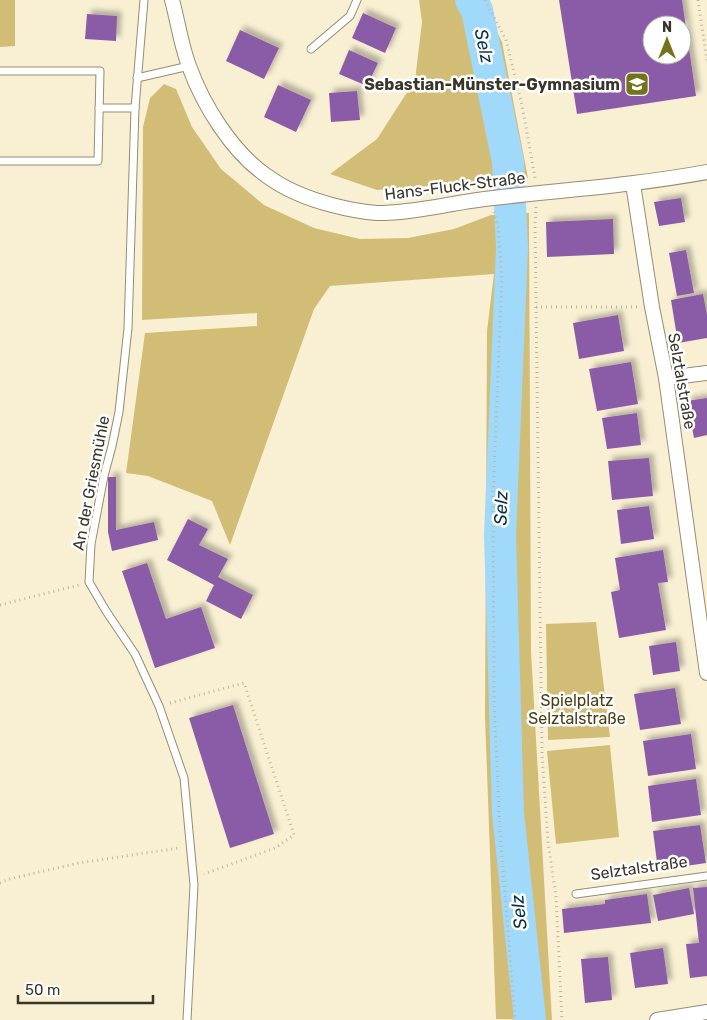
<svg xmlns="http://www.w3.org/2000/svg" width="707" height="1020" viewBox="0 0 707 1020" font-family="Rubik,sans-serif">
	<style>
		.green { fill: #d2bd76 }
		.lines { fill: none; stroke-linecap: round; stroke-linejoin: round }
		.river { stroke: #a0d9f9; stroke-width: 32 }
		.building { fill: #8a5ca7; fill-rule: evenodd; filter: url(#shadow) }
		.lane-casing { stroke: #958d73; stroke-width: 9 }
		.street-casing { stroke: #958d73; stroke-width: 16 }
		.path { stroke: #bdb69f; stroke-width: 3; stroke-dasharray: 1 4; stroke-linecap: butt }
		.lane { stroke: #fff; stroke-width: 7 }
		.street { stroke: #fff; stroke-width: 14 }
		.labels { text-anchor: middle; dominant-baseline: central; stroke-width: 5; stroke-linejoin: round; paint-order: stroke }
		.poi-label { font-size: 16px; font-weight: bold; fill: #38352a; stroke: #fff; text-anchor: end }
		.street-label { font-size: 16px; fill: #38352a; stroke: #fff }
		.park-label { font-size: 16px; fill: #493e14; stroke: #fff }
		.water-label { font-size: 18px; font-style: italic; fill: #043449; stroke: #fff }
	</style>
	<defs>
		<filter id="shadow"><feDropShadow dx="4.5" dy="-4.5" stdDeviation="2.5" flood-color="#0004"/></filter>
	</defs>
	<rect width="100%" height="100%" fill="#f9f0d3"/>
	<!-- green -->
	<g class="green">
		<path d="M0 0H15V46L0 47Z"/>
		<path d="M419 0H481L502 42 528 178 377 190 330 174 377 139 415 80 422 22Z"/>
		<path d="M164 84 176 89 192 127 221 169 264 205 314 228 360 239 408 238 454 229 491 215 529 213 531 651 552 1020 496 1019 485 717 487 331 494 274 330 286 314 309 230 545 212 501 148 476 126 473 145 333 257 326V313L142 320 143 127 150 98Z"/>
		<path d="M596 622 610 737 548 740 546 624Z"/>
		<path d="M610 745 619 837 556 844 547 751Z"/>
	</g>
	<g class="lines">
		<!-- river -->
		<path class="river" d="M471 0 477 10 508 162 512 248 500 535 508 814 530 1020"/>
	</g>
	<!-- building -->
	<g class="building">
		<path d="M559 0H682L696 96 577 114ZM652 25H682V55H652Z"/>
		<path d="M363 13 396 28 385 53 352 38Z"/>
		<path d="M87 14 117 16 116 41 85 39Z"/>
		<path d="M240 30 279 48 264 79 226 61Z"/>
		<path d="M349 50 378 63 367 86 339 74Z"/>
		<path d="M278 85 311 100 296 132 264 117Z"/>
		<path d="M357 91 360 120 331 122 329 93Z"/>
		<path d="M681 198 685 222 659 226 654 202Z"/>
		<path d="M613 219 614 254 547 257 546 222Z"/>
		<path d="M686 250 694 293 677 296 669 253Z"/>
		<path d="M703 294 707 315V338L678 343 671 300Z"/>
		<path d="M618 315 624 351 579 359 573 323Z"/>
		<path d="M631 362 638 404 597 411 589 369Z"/>
		<path d="M707 398V435L694 438 687 401Z"/>
		<path d="M637 413 641 445 607 449 602 418Z"/>
		<path d="M649 458 653 496 612 500 608 461Z"/>
		<path d="M108 477H116V530L154 522 158 540 112 551 108 532Z"/>
		<path d="M649 506 654 539 621 544 617 510Z"/>
		<path d="M188 519 208 529 199 545 228 559 218 577 253 595 241 619 206 601 214 585 167 560Z"/>
		<path d="M663 550 668 582 658 583 666 630 619 638 611 592 620 590 615 558Z"/>
		<path d="M147 563 166 619 201 607 215 648 155 668 122 571Z"/>
		<path d="M676 642 680 671 653 675 649 646Z"/>
		<path d="M675 688 681 724 640 730 634 694Z"/>
		<path d="M233 705 274 834 230 848 189 718Z"/>
		<path d="M691 734 696 769 648 776 643 741Z"/>
		<path d="M696 779 701 815 652 822 648 786Z"/>
		<path d="M700 825 706 863 658 870 653 831Z"/>
		<path d="M707 887V976L690 978 686 944 699 943 693 888Z"/>
		<path d="M689 888 694 914 658 921 653 895Z"/>
		<path d="M647 894 651 923 564 933 562 909 605 904V900Z"/>
		<path d="M663 948 668 984 635 988 630 953Z"/>
		<path d="M608 957 612 1000 585 1003 581 959Z"/>
	</g>
	<g class="lines">
		<!-- lane casing -->
		<g class="lane-casing">
			<g id="lane">
				<path d="M144 0 135 108 128 328 119 412 112 446 104 476 91 544 89 582 106 611 135 654 159 706 184 778 194 885 187 1020"/>
				<path d="M311 49 350 16 357 0"/>
				<path d="M0 71H100L98 161H0"/>
				<path d="M137 78 189 66"/>
				<path d="M99 108H135"/>
				<path d="M576 894 707 876"/>
			</g>
		</g>
		<!-- street casing -->
		<g class="street-casing">
			<g id="street">
				<path d="M172 0C178 22 181 45 189 66 203 105 232 152 267 176 286 190 309 199 332 205 347 209 361 212 377 213 416 213 454 202 493 198 564 190 636 185 707 172"/>
				<path d="M633 184 652 307 666 378 707 673"/>
				<path d="M666 378 707 373"/>
				<path d="M657 1020 707 1012"/>
			</g>
		</g>
		<!-- path -->
		<g class="path">
			<path d="M485 0 506 40 522 105 535 178"/>
			<path d="M698 0 707 61"/>
			<path d="M536 207 535 225 542 754 548 842 556 896 562 1020"/>
			<path d="M494 212 498 227 502 278 493 498 494 701 500 831 515 1020"/>
			<path d="M536 307H638"/>
			<path d="M0 605 79 585"/>
			<path d="M170 703 244 683 294 835 275 848 204 874"/>
			<path d="M0 883 9 879 79 863 179 848"/>
		</g>
		<!-- lane -->
		<use href="#lane" class="lane"/>
		<!-- street -->
		<use href="#street" class="street"/>
	</g>
	<!-- icons -->
	<defs>
		<g id="school-square" transform="scale(1.25)"><rect x="-9" y="-9" width="18" height="18" rx="4" fill="#73741a" stroke="#fff"/><path d="M0-5L7-2L0 1L-7-2ZM-4 1L0 2.5L4 1V4Q0 6-4 4Z" fill="#fff"/></g>
	</defs>
	<g fill-rule="evenodd">
		<use href="#school-square" x="637" y="84"/>
	</g>
	<g class="labels">
		<!-- poi labels -->
		<g class="poi-label">
			<text x="620" y="84">Sebastian-Münster-Gymnasium</text>
		</g>
		<!-- street labels -->
		<g class="street-label">
			<text transform="translate(455 186) rotate(-7)">Hans-Fluck-Straße</text>
			<text transform="translate(682 381) rotate(80)">Selztalstraße</text>
			<text transform="translate(91 483) rotate(-79)">An der Griesmühle</text>
			<text transform="translate(639 868) rotate(-8)">Selztalstraße</text>
		</g>
		<!-- park labels -->
		<g class="park-label">
			<text x="577" y="700">Spielplatz<tspan x="577" dy="18">Selztalstraße</tspan></text>
		</g>
		<!-- water labels -->
		<g class="water-label">
			<text transform="translate(484 46) rotate(78)">Selz</text>
			<text transform="translate(501 508) rotate(-88)">Selz</text>
			<text transform="translate(519 912) rotate(-96)">Selz</text>
		</g>
	</g>
	<!-- north arrow -->
	<g transform="translate(667 40)"><circle r="24" fill="#ffffff" stroke="#afaeaa"/>
	<path d="M0-4L9 19L0 12L-9 19Z" fill="#73741a"/>
	<text y="-8" font-size="14" font-weight="bold" text-anchor="middle" fill="#38352a">N</text>
	</g>
	<!-- scale -->
	<path d="M18 995v8h135v-8" fill="none" stroke="#38352a" stroke-width="2.5"/>
	<text x="25" y="995" font-size="15" fill="#38352a" stroke="#ffffff" stroke-width="4" paint-order="stroke">50 m</text>
</svg>
